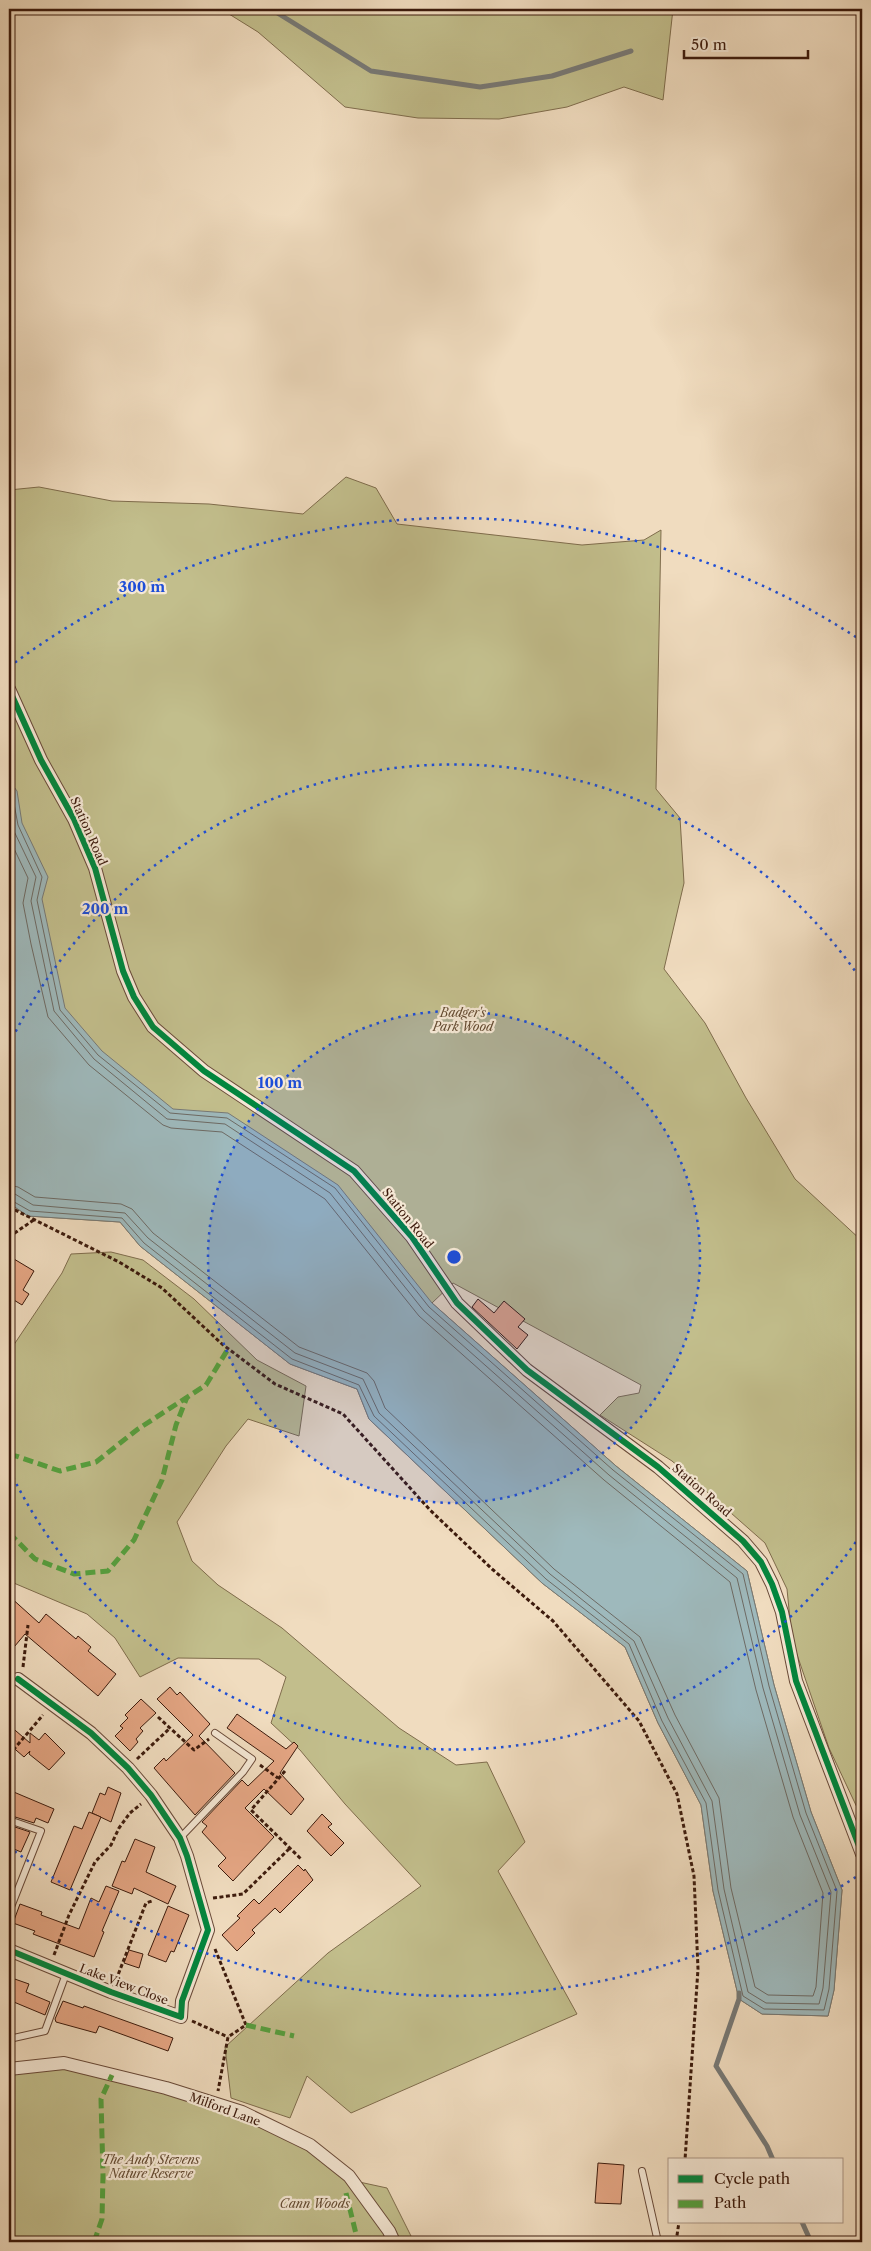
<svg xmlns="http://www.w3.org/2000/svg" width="871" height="2251" viewBox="0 0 871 2251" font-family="'Libre Caslon Text',serif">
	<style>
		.green { fill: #c2be8c; stroke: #7f6c4c }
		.water { fill: #9eb9bc; stroke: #777976 }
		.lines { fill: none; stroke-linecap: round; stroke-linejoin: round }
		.shore { stroke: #6d6a64; stroke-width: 1 }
		.stream { stroke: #777976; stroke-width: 5 }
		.building { fill: #e5a684; stroke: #3c1a0c }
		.service-casing { stroke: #694a39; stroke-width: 8 }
		.minor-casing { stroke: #694a39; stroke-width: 14 }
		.path { stroke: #3c1a0c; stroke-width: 3; stroke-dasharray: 4 2.5; stroke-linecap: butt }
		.service { stroke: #f5e8d5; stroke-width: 6 }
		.minor { stroke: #f5e8d5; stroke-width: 12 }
		.quiet { stroke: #54a13e; stroke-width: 5; stroke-dasharray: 10 5; stroke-linecap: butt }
		.cycleway-casing { stroke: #f5e8d5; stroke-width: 9 }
		.cycleway { stroke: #00873e; stroke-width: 6 }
		.ring { fill: none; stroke: #1d4ed8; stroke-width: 2.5; stroke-dasharray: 2.5 5 }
		.labels { text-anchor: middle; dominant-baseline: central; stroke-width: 4.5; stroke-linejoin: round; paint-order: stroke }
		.street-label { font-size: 12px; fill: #3c1a0c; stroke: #f5e8d5 }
		.park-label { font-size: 12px; font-style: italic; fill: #644b32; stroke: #f5e8d5 }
		.centre { fill: #1d4ed8; stroke: #f5e8d5; stroke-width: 2.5 }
		.ring-label { font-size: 15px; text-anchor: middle; font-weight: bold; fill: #1d4ed8; stroke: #f5e8d5; stroke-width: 4.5; stroke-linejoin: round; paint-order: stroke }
	</style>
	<rect width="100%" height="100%" fill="#f0dcbf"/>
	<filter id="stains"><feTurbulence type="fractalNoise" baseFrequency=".004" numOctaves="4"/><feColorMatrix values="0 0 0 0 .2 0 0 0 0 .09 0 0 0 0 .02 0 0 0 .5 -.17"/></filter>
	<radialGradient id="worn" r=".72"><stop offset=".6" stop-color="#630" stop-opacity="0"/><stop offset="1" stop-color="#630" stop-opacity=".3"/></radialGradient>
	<!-- green -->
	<g class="green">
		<path d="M221 9H673L663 100 624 87 567 107 499 119 418 118 345 107 258 32Z"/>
		<path d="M346 477 376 488 397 524 582 545 644 540 661 530 656 789 680 818 684 883 664 969 705 1023 746 1098 795 1179 862 1241V1818L829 1748 792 1640 787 1589 765 1543 672 1461 600 1415 618 1397 639 1393 641 1385 453 1283 432 1303 616 1466 747 1571 774 1685 811 1812 842 1890 834 1990 828 2016 762 2014 739 1999 713 1891 701 1805 658 1723 625 1647 542 1583 369 1419 357 1389 290 1364 140 1246 120 1222 28 1216 9 1203V490L39 487 112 501 209 504 303 514Z"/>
		<path d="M111 1252 143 1260 194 1299 257 1360 306 1386 299 1436 248 1419 226 1446 177 1522 192 1561 218 1585 282 1628 399 1728 456 1765 487 1762 525 1842 498 1871 577 2014 351 2113 307 2076 290 2118 231 2098 225 2047 328 1953 421 1886 345 1804 300 1750 271 1723 286 1677 259 1659 178 1658 140 1677 115 1638 87 1614 9 1581V1352L62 1273 71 1254Z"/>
		<path d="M64 2067 220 2106 322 2158 350 2180 387 2188 414 2242H9V2071Z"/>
	</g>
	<!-- water -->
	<path class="water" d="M9 780 17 791 22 823 48 877 42 899 65 1008 102 1051 173 1109 228 1113 338 1185 432 1303 616 1466 747 1571 774 1685 811 1812 842 1890 834 1990 828 2016 762 2014 739 1999 713 1891 701 1805 658 1723 625 1647 542 1583 369 1419 357 1389 290 1364 140 1246 120 1222 28 1216 9 1203Z"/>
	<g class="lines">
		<!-- shore -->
		<g class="shore">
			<path d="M9 788 12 793 18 825 42 877 37 900 60 1010 98 1055 170 1113 227 1118 335 1188 429 1307 613 1470 743 1574 769 1686 806 1813 837 1891 829 1989 824 2010 764 2009 743 1996 718 1890 706 1803 662 1721 629 1644 546 1579 374 1416 359 1385 292 1359 144 1243 122 1218 30 1211 9 1199"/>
			<path d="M9 809 12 827 36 877 31 901 54 1011 94 1059 167 1119 225 1124 330 1193 424 1311 609 1475 737 1578 763 1688 800 1815 831 1892 823 1988 819 2004 766 2003 748 1992 724 1889 712 1801 668 1718 634 1641 550 1574 379 1413 363 1379 295 1353 148 1238 125 1213 33 1205 15 1194 9 1192"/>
			<path d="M9 838 28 878 23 903 31 944 48 1017 89 1065 163 1125 171 1128 222 1132 325 1199 419 1316 604 1480 730 1582 756 1690 793 1817 823 1893 816 1987 813 1996 768 1995 755 1987 731 1888 719 1798 675 1715 640 1637 554 1569 385 1408 374 1381 367 1373 299 1347 153 1233 132 1209 121 1204 35 1197 18 1187 9 1185"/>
		</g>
		<!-- stream -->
		<g class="stream">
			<path d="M271 9 371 71 480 87 552 76 631 51"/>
			<path d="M739 1993V1999L716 2066 767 2146 773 2160"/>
			<path d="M802 2222 811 2242"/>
		</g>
	</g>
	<!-- building -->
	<g class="building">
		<path d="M9 1256 34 1271 23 1290 29 1294 22 1305 9 1297Z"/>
		<path d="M478 1299 494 1313 504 1301 525 1319 518 1327 528 1335 517 1349 472 1307Z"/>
		<path d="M9 1596 39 1623 46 1614 76 1639 78 1636 91 1647 88 1651 116 1674 98 1696 25 1634 9 1653Z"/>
		<path d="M170 1687 177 1695 180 1692 210 1724 199 1736 235 1773 195 1815 154 1768 164 1758 166 1761 193 1735 157 1699Z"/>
		<path d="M141 1699 156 1713 140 1728 143 1731 136 1739 138 1742 130 1751 115 1736 123 1728 120 1726 128 1718 125 1715Z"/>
		<path d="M237 1714 286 1749 294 1742 298 1746 280 1773 304 1799 291 1815 264 1789 245 1808 274 1837 233 1881 218 1866 226 1858 202 1832 207 1826 202 1822 242 1780 248 1786 274 1761 227 1728Z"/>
		<path d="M9 1725 30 1743V1733L39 1740 45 1733 65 1753 49 1770 29 1754 30 1751 24 1757 9 1744Z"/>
		<path d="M108 1787 121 1793 111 1822 92 1813 100 1793 105 1795Z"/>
		<path d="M9 1790 54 1809 48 1823 36 1818 34 1823 9 1815Z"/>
		<path d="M89 1812 101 1817 70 1890 51 1882 74 1826 82 1829Z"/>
		<path d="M322 1814 332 1824 328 1827 344 1843 331 1856 307 1831Z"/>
		<path d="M9 1825 30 1832 21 1852 9 1847Z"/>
		<path d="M135 1839 155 1847 146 1872 176 1886 168 1904 134 1888 132 1894 112 1886 122 1861 125 1862Z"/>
		<path d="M298 1865 304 1871 305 1869 313 1880 280 1913 275 1908 252 1930 255 1933 237 1951 222 1935 240 1918 237 1916 254 1899 259 1904Z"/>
		<path d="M106 1886 119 1891 102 1931 104 1932 94 1957 33 1934 35 1931 13 1923 20 1904 42 1912 41 1915 79 1929 91 1898 99 1902Z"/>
		<path d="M168 1906 189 1915 174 1952 171 1951 166 1962 148 1955Z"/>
		<path d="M129 1950 143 1954 139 1968 124 1963Z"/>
		<path d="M9 1977 29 1984 26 1992 50 2002 45 2015 9 2000Z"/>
		<path d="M63 2001 83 2008 84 2006 173 2038 168 2051 99 2026 96 2033 56 2022 55 2019Z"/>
		<path d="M598 2163 624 2165 621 2204 595 2203Z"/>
	</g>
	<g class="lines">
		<!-- service casing -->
		<g class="service-casing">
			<g id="service">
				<path d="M9 1820 41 1831 9 1912"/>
				<path d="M180 1838 243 1772 252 1759 215 1733"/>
				<path d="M9 2039 45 2031 66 1974"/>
				<path d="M642 2171 658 2242"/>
			</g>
		</g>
		<!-- minor casing -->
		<g class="minor-casing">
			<g id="minor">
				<path d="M9 689 41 760 74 819 95 868 123 971 134 997 153 1027 204 1071 354 1171 412 1237 457 1303 527 1370 658 1467 743 1541 761 1562 772 1584 782 1612 796 1681 862 1854"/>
				<path d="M9 1950 111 1992 181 2017 182 2001 208 1930 187 1856 180 1838 151 1795 128 1768 91 1733 18 1679"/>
				<path d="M9 2069 64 2063 166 2088 242 2112 310 2145 349 2176 389 2231 394 2242"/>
			</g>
		</g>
		<!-- path -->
		<g class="path">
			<path d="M9 1207 119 1262 162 1288 222 1344 275 1384 343 1414 430 1510 492 1569 553 1621 639 1721 677 1794 694 1876 698 1969 685 2160"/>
			<path d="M9 1237 35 1219"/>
			<path d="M23 1667 28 1625"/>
			<path d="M158 1717 194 1750 209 1739"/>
			<path d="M9 1755 43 1715"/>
			<path d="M137 1759 169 1729"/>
			<path d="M260 1765 278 1778"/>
			<path d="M285 1771 251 1810 302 1860"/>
			<path d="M213 1898 243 1894 290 1848"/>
			<path d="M215 1949 246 2025 228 2037 218 2091"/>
			<path d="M54 1955 69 1915 95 1862 111 1845 119 1828 130 1813 141 1804"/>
			<path d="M116 1980 146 1903 152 1901"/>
			<path d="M192 2021 228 2037"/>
			<path d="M676 2242 679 2222"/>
		</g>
		<!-- service -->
		<use href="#service" class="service"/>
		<!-- minor -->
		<use href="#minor" class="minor"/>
		<!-- quiet -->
		<g class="quiet">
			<path d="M9 1456H16L60 1471 96 1462 138 1429 206 1385 228 1349"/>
			<path d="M9 1533 35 1559 74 1574 108 1571 134 1540 162 1480 176 1425 187 1397"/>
			<path d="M246 2025 294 2036"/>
			<path d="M346 2193 358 2242"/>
			<path d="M94 2242 102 2219 103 2175 101 2099 112 2075"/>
		</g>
		<!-- cycleway casing -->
		<g class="cycleway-casing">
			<g id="cycleway">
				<path d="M9 689 41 760 74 819 95 868 123 971 134 997 153 1027 204 1071 354 1171 412 1237 457 1303 527 1370 658 1467 743 1541 761 1562 772 1584 782 1612 796 1681 862 1854"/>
				<path d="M9 1950 111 1992 181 2017 182 2001 208 1930 187 1856 180 1838 151 1795 128 1768 91 1733 18 1679"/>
			</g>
		</g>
		<!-- cycleway -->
		<use href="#cycleway" class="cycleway"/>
	</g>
	<!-- distance rings -->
	<circle cx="454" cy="1257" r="246" fill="#1d4ed8" fill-opacity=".12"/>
	<g class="ring">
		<circle cx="454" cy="1257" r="246"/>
		<path d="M860 1536A493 493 0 0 1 9 1469M9 1045A493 493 0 0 1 860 978"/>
		<path d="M862 1873A739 739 0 0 1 9 1847M9 667A739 739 0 0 1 862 641"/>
	</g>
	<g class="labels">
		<!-- street labels -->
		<g class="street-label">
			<text transform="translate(89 831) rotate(66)">Station Road</text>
			<text transform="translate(408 1218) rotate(51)">Station Road</text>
			<text transform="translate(702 1490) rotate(41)">Station Road</text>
			<text transform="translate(124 1984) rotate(21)">Lake View Close</text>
			<text transform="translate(225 2109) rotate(20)">Milford Lane</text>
		</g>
		<!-- park labels -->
		<g class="park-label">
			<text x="463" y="1012">Badger's<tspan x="463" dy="14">Park Wood</tspan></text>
			<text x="151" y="2159">The Andy Stevens<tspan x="151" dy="14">Nature Reserve</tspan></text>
			<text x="315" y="2203">Cann Woods</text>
		</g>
	</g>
	<circle cx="454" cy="1257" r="8" class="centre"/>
	<g class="ring-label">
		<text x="142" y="592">300 m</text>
		<text x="105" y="914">200 m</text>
		<text x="280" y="1088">100 m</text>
	</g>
	<!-- margin -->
	<rect width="871" height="2251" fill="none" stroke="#f0dcbf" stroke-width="30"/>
	<rect x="10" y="10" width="851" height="2231" fill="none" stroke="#3c1a0c" stroke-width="2.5"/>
	<rect x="15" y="15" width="841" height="2221" fill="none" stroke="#3c1a0c"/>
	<!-- legend -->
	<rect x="668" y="2158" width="175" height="65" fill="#f5e8d5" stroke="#ab9685"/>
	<rect x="678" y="2175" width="25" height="8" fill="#00873e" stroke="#ab9685"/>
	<text x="714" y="2184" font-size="15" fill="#3c1a0c">Cycle path</text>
	<rect x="678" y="2200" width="25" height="8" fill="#54a13e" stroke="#ab9685"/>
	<text x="714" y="2208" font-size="15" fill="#3c1a0c">Path</text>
	<!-- scale -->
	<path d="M684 50v8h124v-8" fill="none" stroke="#3c1a0c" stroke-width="2.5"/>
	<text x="691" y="50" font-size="15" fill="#3c1a0c" stroke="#f5e8d5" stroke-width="4" paint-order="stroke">50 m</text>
	<rect width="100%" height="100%" filter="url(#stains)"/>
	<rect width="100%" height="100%" fill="url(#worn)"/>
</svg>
